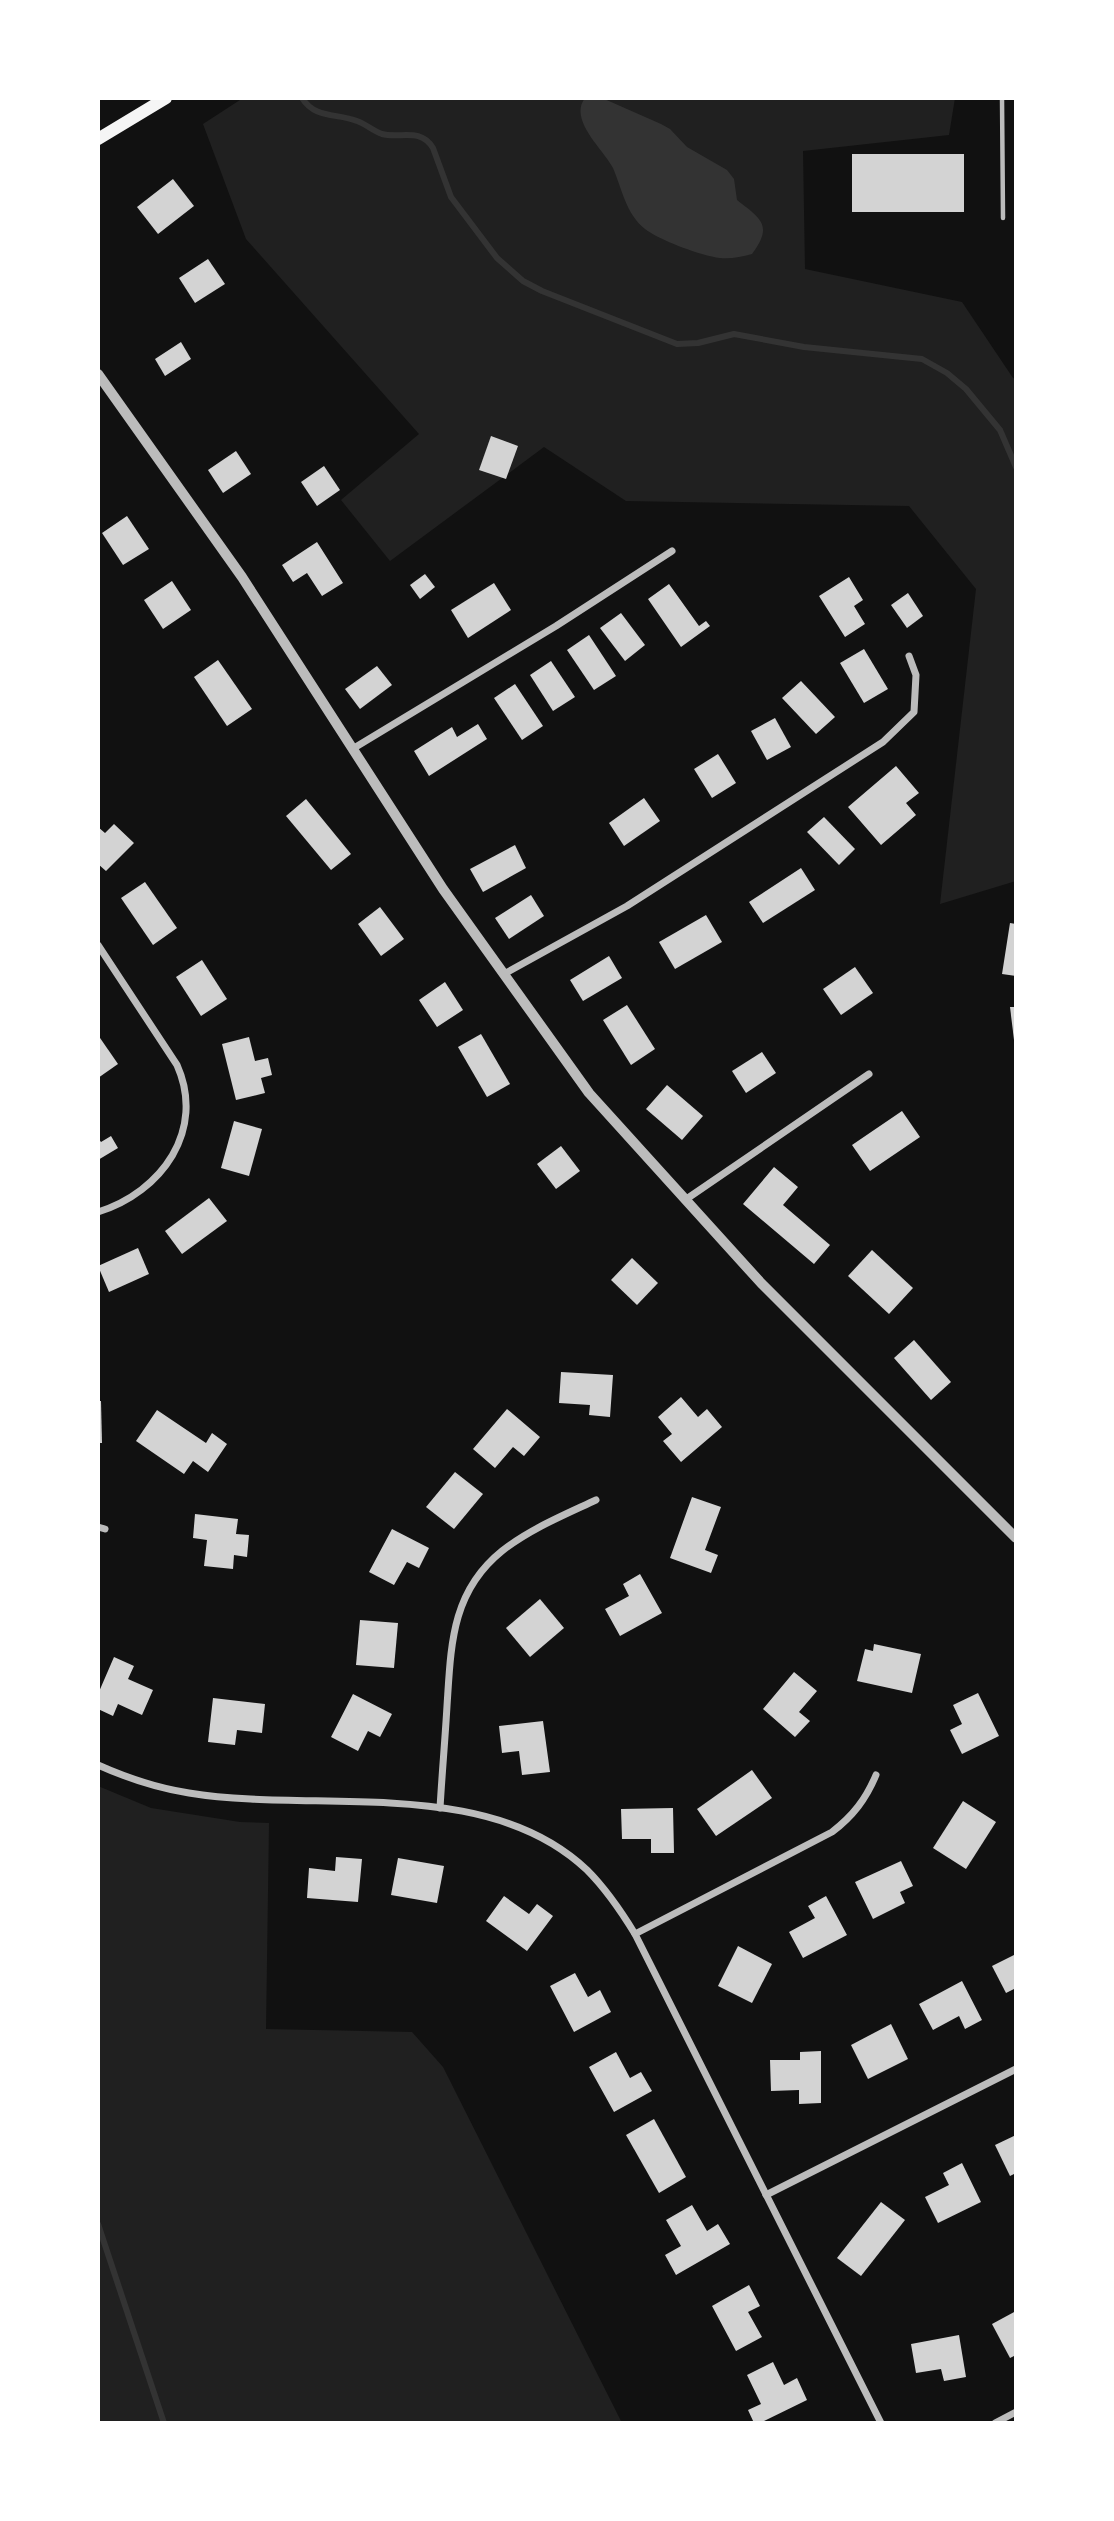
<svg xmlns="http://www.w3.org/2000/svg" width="1114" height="2521" viewBox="0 0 1114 2521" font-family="'Source Sans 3',sans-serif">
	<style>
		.green { fill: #202020 }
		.water { fill: #333 }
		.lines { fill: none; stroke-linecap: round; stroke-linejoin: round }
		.stream { stroke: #333; stroke-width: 6 }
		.building { fill: #d3d3d3 }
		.service { stroke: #bcbcbc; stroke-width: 4.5 }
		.minor { stroke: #bcbcbc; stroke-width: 7 }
		.tertiary { stroke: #bcbcbc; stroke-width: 10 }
		.secondary { stroke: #f5f5f5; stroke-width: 12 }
	</style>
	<rect width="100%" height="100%" fill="#111"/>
	<!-- green -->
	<g class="green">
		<path d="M243 98H955L949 135 803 151 805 269 962 302 1013 378 1016 379V881L940 904 976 589 909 506 626 501 544 447 390 561 341 500 419 434 246 239 203 124Z"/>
		<path d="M98 1786 151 1808 240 1822 269 1823 266 2029 412 2032 443 2067 622 2423H98Z"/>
	</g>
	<!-- water -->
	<path class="water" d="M585 98H602L661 124 670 129 687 147 727 170 734 179 737 200C760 218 774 225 752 254 741 257 731 259 720 258 702 256 659 240 645 229 626 214 622 189 613 168 604 150 568 120 585 98Z"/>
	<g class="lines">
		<!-- stream -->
		<g class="stream">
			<path d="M302 98C315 119 337 113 357 121 366 124 373 131 382 134 400 139 420 127 433 148L451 197 497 258 523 281 542 291 677 344 698 343 734 334 804 347 922 359 947 373 966 389 1000 430 1016 467"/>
			<path d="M98 2224 164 2423"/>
		</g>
	</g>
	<!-- building -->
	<g class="building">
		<rect x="852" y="154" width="112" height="58"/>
		<path d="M173 179 194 206 158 234 137 207Z"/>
		<path d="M208 259 225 284 195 303 179 278Z"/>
		<path d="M181 342 191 359 165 376 155 359Z"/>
		<path d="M491 436 518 446 506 479 479 470Z"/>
		<path d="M236 451 251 474 223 493 208 470Z"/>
		<path d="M324 466 340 490 317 506 301 482Z"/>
		<path d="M127 516 149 549 123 565 102 533Z"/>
		<path d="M317 542 343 583 322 596 307 573 293 582 282 565Z"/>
		<path d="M425 574 435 587 420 599 410 585Z"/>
		<path d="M849 577 863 600 854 606 865 624 845 637 819 596Z"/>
		<path d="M172 581 191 610 163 629 144 600Z"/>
		<path d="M494 583 511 610 468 638 451 610Z"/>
		<path d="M669 584 699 626 706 621 710 626 681 647 648 599Z"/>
		<path d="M908 593 923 616 907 628 891 605Z"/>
		<path d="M621 613 645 645 625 661 600 628Z"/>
		<path d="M589 635 616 676 594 690 567 650Z"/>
		<path d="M864 649 888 689 864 703 840 663Z"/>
		<path d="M218 660 252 709 227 726 194 677Z"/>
		<path d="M551 661 575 697 553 711 530 675Z"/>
		<path d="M377 666 392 685 360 709 345 689Z"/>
		<path d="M801 681 835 717 816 734 782 698Z"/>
		<path d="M515 684 543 726 522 740 494 698Z"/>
		<path d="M775 718 791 747 767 760 751 731Z"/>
		<path d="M478 724 487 739 429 776 414 751 452 727 457 737Z"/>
		<path d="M718 754 736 783 712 798 694 769Z"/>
		<path d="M896 766 919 793 906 803 916 815 881 845 848 807Z"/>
		<path d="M644 798 660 821 624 846 609 823Z"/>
		<path d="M306 799 351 854 331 870 286 816Z"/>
		<path d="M824 817 855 849 839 865 807 832Z"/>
		<path d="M114 824 134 843 106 871 98 864V827L105 833Z"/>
		<path d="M515 845 526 868 483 892 470 869Z"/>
		<path d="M801 868 815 890 763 923 749 902Z"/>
		<path d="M145 882 177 928 153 945 121 898Z"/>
		<path d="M531 895 544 916 509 939 495 918Z"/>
		<path d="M380 907 404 939 381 956 358 924Z"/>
		<path d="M706 915 722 942 675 969 659 942Z"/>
		<path d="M1010 923 1016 924V976L1002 974Z"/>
		<path d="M609 956 622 978 583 1001 570 980Z"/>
		<path d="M202 960 227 999 201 1016 176 977Z"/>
		<path d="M855 967 873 993 841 1015 823 989Z"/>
		<path d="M445 982 463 1010 437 1027 419 1000Z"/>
		<path d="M627 1005 655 1049 631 1065 603 1020Z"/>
		<path d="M1010 1007H1016V1040H1014Z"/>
		<path d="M481 1034 510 1084 487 1097 458 1047Z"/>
		<path d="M98 1035 118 1064 98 1078Z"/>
		<path d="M249 1037 255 1061 268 1058 272 1075 261 1078 265 1093 236 1100 222 1044Z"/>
		<path d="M762 1052 776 1073 746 1093 732 1071Z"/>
		<path d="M667 1085 703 1116 682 1140 646 1109Z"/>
		<path d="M902 1111 920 1137 870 1171 852 1145Z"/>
		<path d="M234 1121 262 1129 249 1176 221 1168Z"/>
		<path d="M111 1136 118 1148 98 1160V1138L101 1142Z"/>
		<path d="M561 1146 580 1171 556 1189 537 1164Z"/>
		<path d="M774 1167 798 1187 783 1205 830 1245 814 1264 743 1204Z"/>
		<path d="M209 1198 227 1221 182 1254 165 1231Z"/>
		<path d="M138 1248 149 1274 109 1292 98 1266Z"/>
		<path d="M872 1250 913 1288 889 1314 848 1276Z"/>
		<path d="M632 1258 658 1283 637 1305 611 1280Z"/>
		<path d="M914 1340 951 1382 931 1400 894 1358Z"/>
		<path d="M561 1372 613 1375 610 1417 589 1415 590 1405 559 1403Z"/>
		<path d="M681 1397 698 1417 707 1409 722 1427 681 1462 663 1441 672 1434 658 1417Z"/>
		<path d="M98 1401H101L102 1443H98Z"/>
		<path d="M507 1409 540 1437 524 1456 513 1447 495 1468 473 1449Z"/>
		<path d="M157 1410 206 1443 212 1433 227 1444 208 1472 193 1461 184 1474 136 1441Z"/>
		<path d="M455 1472 483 1494 454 1529 426 1507Z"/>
		<path d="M692 1497 721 1507 705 1550 718 1555 711 1573 670 1558Z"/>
		<path d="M195 1514 238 1519 236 1534 249 1535 247 1557 234 1555 233 1569 204 1566 207 1540 193 1538Z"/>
		<path d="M392 1529 429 1548 419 1568 407 1562 394 1585 369 1572Z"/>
		<path d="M640 1574 662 1613 620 1636 605 1609 629 1596 623 1584Z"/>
		<path d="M540 1599 564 1628 530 1657 506 1628Z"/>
		<path d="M360 1620 398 1623 394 1668 356 1665Z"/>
		<path d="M874 1644 921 1654 912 1693 857 1681 865 1649 873 1651Z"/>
		<path d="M114 1657 134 1666 128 1679 153 1690 142 1715 118 1704 113 1716 98 1709V1694Z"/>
		<path d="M794 1672 817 1691 799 1712 810 1721 795 1737 763 1709Z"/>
		<path d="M978 1693 999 1736 962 1754 950 1730 962 1724 953 1705Z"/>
		<path d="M353 1694 392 1714 380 1737 368 1731 358 1751 331 1737Z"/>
		<path d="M213 1698 265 1704 262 1733 237 1730 235 1745 208 1742Z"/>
		<path d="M543 1721 550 1772 522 1775 519 1751 502 1753 499 1726Z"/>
		<path d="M752 1770 772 1798 716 1836 697 1809Z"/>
		<path d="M963 1801 996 1822 966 1869 933 1848Z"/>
		<path d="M673 1808 674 1853H651V1839H622L621 1809Z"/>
		<path d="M336 1857 362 1859 358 1902 307 1898 309 1868 335 1871Z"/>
		<path d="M398 1858 444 1866 437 1903 391 1895Z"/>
		<path d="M901 1861 913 1886 900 1892 905 1903 873 1919 855 1882Z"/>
		<path d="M504 1896 529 1914 537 1904 553 1916 527 1951 486 1921Z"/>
		<path d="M826 1896 847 1935 803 1958 789 1932 815 1918 808 1906Z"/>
		<path d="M738 1946 772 1964 752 2003 718 1986Z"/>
		<path d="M1016 1954V1988L1006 1993 992 1966Z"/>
		<path d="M575 1973 588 1997 600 1990 611 2012 574 2032 550 1986Z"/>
		<path d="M962 1981 982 2020 965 2029 959 2016 933 2030 919 2004Z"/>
		<path d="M891 2024 908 2059 868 2079 851 2045Z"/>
		<path d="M821 2051V2103L799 2104V2090L771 2091 770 2060H800V2052Z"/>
		<path d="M616 2052 630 2078 641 2072 652 2091 614 2112 589 2067Z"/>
		<path d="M654 2119 686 2177 659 2193 626 2135Z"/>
		<path d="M1016 2135V2173L1010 2176 995 2145Z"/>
		<path d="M962 2163 981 2202 938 2223 925 2197 949 2185 943 2173Z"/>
		<path d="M881 2202 905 2220 861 2276 837 2258Z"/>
		<path d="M692 2205 707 2231 718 2224 730 2244 676 2275 665 2255 681 2246 666 2220Z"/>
		<path d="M749 2285 760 2306 748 2312 762 2337 736 2351 712 2306Z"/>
		<path d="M1016 2311V2355L1010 2358 992 2324Z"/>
		<path d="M959 2335 966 2377 944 2381 941 2369 916 2373 911 2344Z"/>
		<path d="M773 2362 784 2385 797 2378 807 2400 760 2423H754L748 2410 761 2404 747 2375Z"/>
	</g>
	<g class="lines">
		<!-- service -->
		<path class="service" d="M1002 98 1003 218"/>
		<!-- minor -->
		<g class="minor">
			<path d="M354 748 556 626 672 551"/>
			<path d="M98 945 177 1065C206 1130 162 1192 98 1212"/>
			<path d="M504 974 627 906 883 742 914 712 916 675 909 656"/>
			<path d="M685 1200 869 1074"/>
			<path d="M98 1527 105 1529"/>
			<path d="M98 1765C127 1778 157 1788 189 1793 315 1814 486 1774 587 1870 606 1889 621 1911 635 1934L881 2423"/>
			<path d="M440 1808C442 1774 445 1740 447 1706 451 1646 451 1592 502 1551 530 1529 564 1515 596 1500"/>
			<path d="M635 1934 832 1832C853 1816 866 1799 876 1775"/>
			<path d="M766 2195 1016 2069"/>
			<path d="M995 2423 1016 2412"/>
		</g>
		<!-- tertiary -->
		<path class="tertiary" d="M98 374 242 577 443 889 589 1093 761 1283 1016 1538"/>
		<!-- secondary -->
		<path class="secondary" d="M98 139 166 98"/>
	</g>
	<!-- border -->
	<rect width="1114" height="2521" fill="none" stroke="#ffffff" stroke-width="200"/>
</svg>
